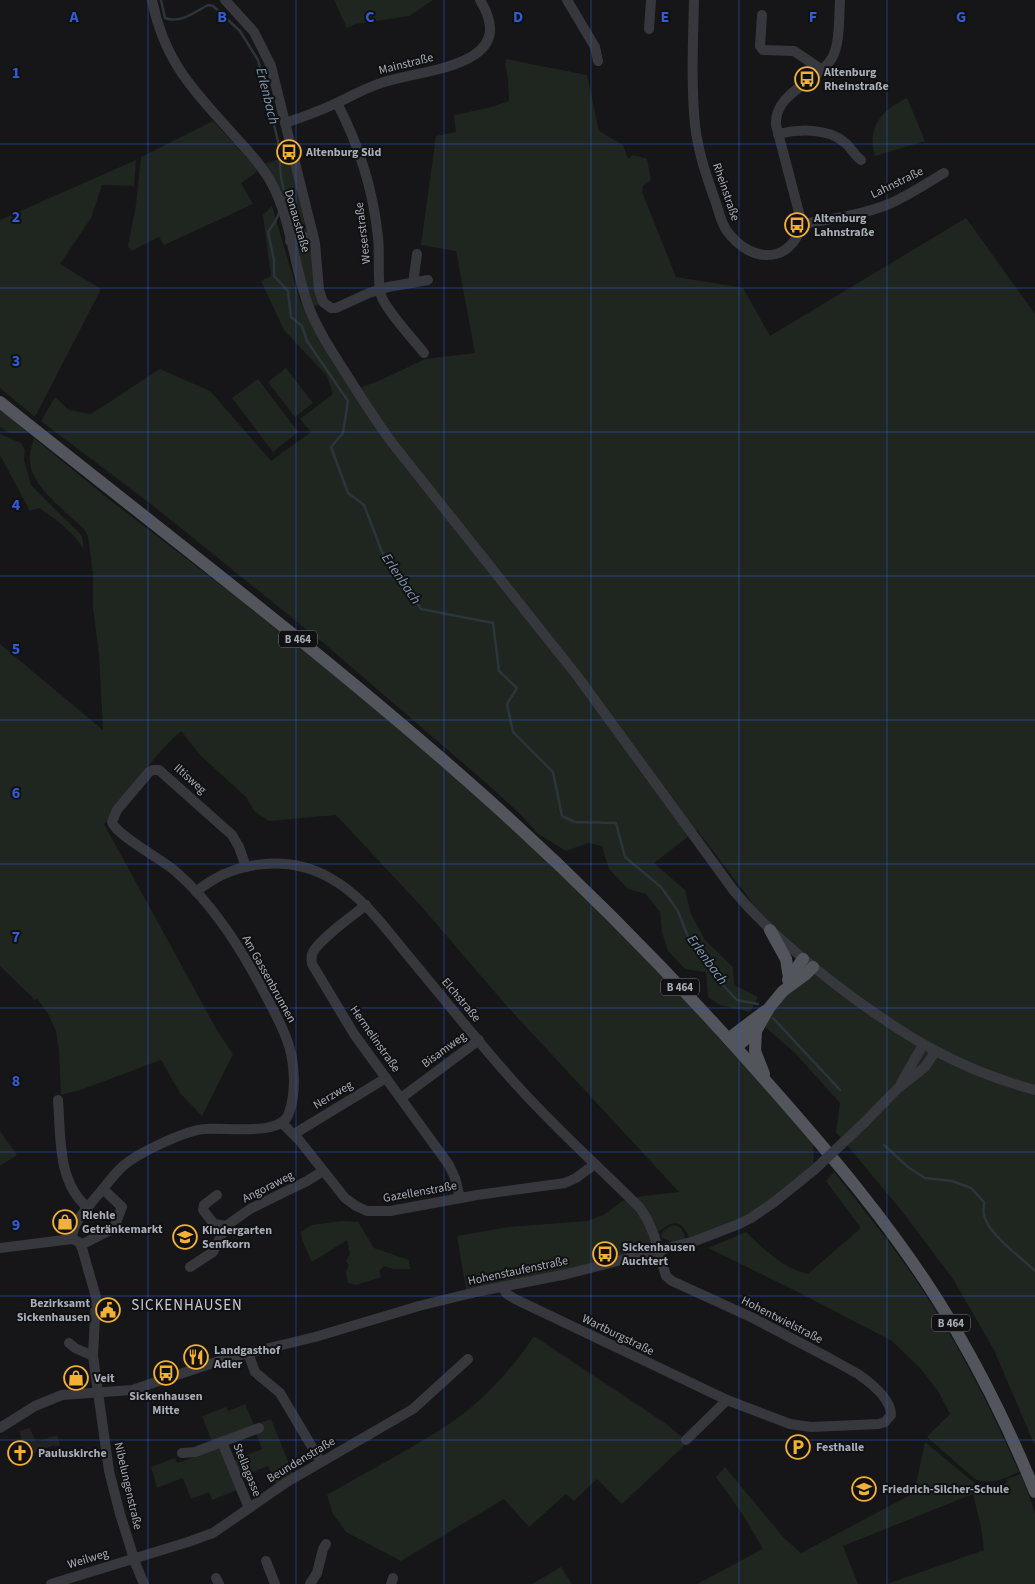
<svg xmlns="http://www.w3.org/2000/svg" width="1035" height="1584" viewBox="0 0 1035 1584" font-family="'Source Sans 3',sans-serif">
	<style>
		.built { fill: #222225 }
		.green { fill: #1e261f }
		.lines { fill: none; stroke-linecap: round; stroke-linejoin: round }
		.stream { stroke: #2c353c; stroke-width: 2.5 }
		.minor { stroke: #37383d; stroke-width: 10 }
		.major { stroke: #53555c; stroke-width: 12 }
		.minor-bridge { stroke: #37383d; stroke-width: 10 }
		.grid { fill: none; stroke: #325cd3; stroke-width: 1; stroke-opacity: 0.55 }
		.labels { text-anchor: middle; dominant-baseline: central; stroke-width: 4; stroke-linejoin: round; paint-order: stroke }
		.shield { fill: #111113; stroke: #7b7e86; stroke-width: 1 }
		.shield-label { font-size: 11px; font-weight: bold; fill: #a8adb8 }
		.street-label { font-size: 12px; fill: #a8adb8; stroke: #111113 }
		.poi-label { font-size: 12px; font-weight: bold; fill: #a8adb8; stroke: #111113; text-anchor: start }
		.water-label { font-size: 14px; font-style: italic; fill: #7f9bb3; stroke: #111113 }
		.quarter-label { font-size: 15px; letter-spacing: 1px; fill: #c9ccd4; stroke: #111113 }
		.grid-label { font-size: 16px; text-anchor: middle; font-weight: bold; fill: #325cd3; stroke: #111113; stroke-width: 4; stroke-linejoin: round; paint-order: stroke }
	</style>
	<rect width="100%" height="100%" fill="#161618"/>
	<!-- built -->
	<path class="built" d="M30 1428 36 1442 57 1435 60 1445 55 1447 54 1445 34 1453 31 1444 24 1447 19 1431Z"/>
	<!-- green -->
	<g class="green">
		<path d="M334 0H433L409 16 355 24 347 28Z"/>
		<path d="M506 59 587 75 599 131 623 145 628 159 633 155 647 159 651 180 643 186 642 192 676 277 743 288 770 336 966 218 1035 314V1446L994 1350 953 1279 901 1210 836 1132 840 1103 795 1053 757 1020 809 971 770 930 748 897 697 830 654 863 685 890 691 914 705 940 733 967 734 985 758 997 750 1012 720 1005 708 997 706 972 685 969 668 951 662 932 660 912 646 894 628 889 609 869 602 846 588 843 566 851 537 833 522 816 492 788 327 646 156 508 41 421 55 397 69 410 91 414 160 369 210 391 271 461 311 432 300 419 333 394 327 376 284 330 261 281 271 276 263 215 272 206 300 301 319 336 357 389 383 379 425 359 475 353 456 251 421 245 436 136 456 132 454 115 488 108 509 101 508 78 505 65Z"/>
		<path d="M907 98 925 141 875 156C866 127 882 110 907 98Z"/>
		<path d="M213 121 255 167 257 172 241 183 253 204 164 245 159 237 131 251 128 246 136 205 141 157Z"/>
		<path d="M290 156 311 253 319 304 313 307 264 164Z"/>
		<path d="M136 160 134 186 102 185 91 218 60 264 101 289 35 417 0 388V220Z"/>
		<path d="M286 368 313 403 295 417 268 382Z"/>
		<path d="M258 379 298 432 273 452 232 398Z"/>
		<path d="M0 409 30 433H9L0 427Z"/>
		<path d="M0 434 21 443 25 450 24 460 31 485 82 536 84 550C75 533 56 519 39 508L30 511 0 455Z"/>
		<path d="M34 438 106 497 222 586 275 620 571 877 813 1136 814 1170 773 1203 691 1243C682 1217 674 1219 654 1235L660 1250 567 1274 466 1289 457 1236 508 1227 587 1221 605 1214 622 1201 642 1196 679 1192 505 1004 421 906 336 815 269 821 255 812 246 797 200 755 181 731C150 758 130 793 104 824L218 1032 233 1054 202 1116 180 1093 161 1060 83 1089 61 1095 59 1050 56 1031 48 1014 37 998 35 1000 0 966V644L103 730 99 654 93 608V575L88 536 84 529C66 512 31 486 30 461 29 453 32 445 34 438Z"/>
		<path d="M0 1131 17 1155 0 1166Z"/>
		<path d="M834 1172C856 1200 879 1228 899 1256 948 1323 986 1397 1019 1472 1005 1478 990 1486 975 1479L927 1437 950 1414 938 1391 921 1369 892 1341 796 1291 708 1248 746 1232C763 1249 784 1269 808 1274L861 1228 826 1181Z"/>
		<path d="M342 1221 358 1222 374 1248 409 1260 410 1269H393L384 1266 379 1271 381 1277 356 1285 348 1283 346 1272 349 1265 346 1261 350 1254 347 1240 312 1262 302 1240 301 1232 312 1225Z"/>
		<path d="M672 1225C682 1225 683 1232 686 1240L672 1242 662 1238 661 1235 663 1231Z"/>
		<path d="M534 1336 665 1423 688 1442 622 1504 597 1479 574 1501 566 1494 529 1527 504 1499 401 1561 346 1532 333 1514 327 1495C366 1472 408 1451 446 1426 478 1406 513 1369 534 1336Z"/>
		<path d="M245 1404 254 1425 271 1419 293 1474 276 1485 268 1466 240 1477 233 1461 262 1449 256 1433 212 1442 202 1416 226 1407 228 1411Z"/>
		<path d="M925 1442 977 1485 992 1486 1007 1483V1479L1021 1474 1035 1513V1584H887L984 1550 981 1527 973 1494 843 1546 858 1584H697L763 1549 743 1515 716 1477 725 1467 784 1538 801 1553 914 1493Z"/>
		<path d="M219 1448 221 1449 237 1490 212 1500 209 1492 191 1499 183 1478 157 1488 151 1467 175 1458 177 1463Z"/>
		<path d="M561 1567 572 1584H532Z"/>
	</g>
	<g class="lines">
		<!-- stream -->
		<g class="stream">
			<path d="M161 0 165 18C180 24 195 12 208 5L213 6 240 31 258 60 278 141 281 177 285 196 283 201"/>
			<path d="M280 211 275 222 268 232 274 260V276L288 291 291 317 302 326 307 341 348 401 343 433 331 447 348 493 364 505 382 552 421 609 493 623 499 671 517 688 507 704 513 732 553 772 562 816 575 822 616 823 625 857 661 887 678 911 688 937 717 970 722 984 737 1000 758 1004"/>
			<path d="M773 1018 840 1090"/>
			<path d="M884 1145 908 1167 925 1178 952 1181 971 1188 984 1202C984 1206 983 1211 984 1215 988 1234 1021 1257 1035 1271"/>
		</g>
		<!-- minor -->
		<g class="minor">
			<path d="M152 0C165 65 196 92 238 140 250 153 262 166 271 182 291 219 294 266 308 305 317 329 331 350 345 372 360 396 376 421 393 444L578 677 734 891C764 927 798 955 835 984 899 1033 956 1069 1035 1090"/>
			<path d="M225 0 254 32 271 66 315 243 319 290 323 302 331 308H336L369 293 388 287 428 280"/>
			<path d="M567 0 595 47 598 61"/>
			<path d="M694 0C693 42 691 84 695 125 698 152 707 178 716 203 719 212 721 223 727 231 738 246 756 259 776 254 789 251 799 237 802 224L776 125C774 92 817 83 832 58 840 45 839 16 840 0"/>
			<path d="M762 15 760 46 763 50 794 51 822 70"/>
			<path d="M649 29 651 0"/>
			<path d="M337 103C359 145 373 189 378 237 380 253 377 281 381 295 385 309 414 340 424 353"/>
			<path d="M285 123C303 117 322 110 339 102 353 95 366 88 381 83 421 69 522 68 480 0"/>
			<path d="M778 134C798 129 828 128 844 142 851 147 854 155 861 160"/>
			<path d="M802 224C831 219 862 215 889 204 908 196 927 183 944 173"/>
			<path d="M290 241 313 235"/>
			<path d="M413 283 417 254"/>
			<path d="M196 892C232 861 288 854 330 878 363 896 386 929 410 958 444 999 478 1042 514 1082 553 1126 598 1166 640 1208L647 1219 654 1235 666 1276 672 1281 753 1318 831 1359 858 1374C871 1383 891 1399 891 1415L885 1422 879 1424 811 1427 790 1424 727 1400 515 1299 507 1294 502 1287"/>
			<path d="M366 905C352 916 321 938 313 952 311 956 311 959 312 964L354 1034 449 1165 455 1178 460 1198"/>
			<path d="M901 1083 923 1045"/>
			<path d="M401 1098 479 1040"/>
			<path d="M58 1100C61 1137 57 1182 88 1208"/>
			<path d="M865 1122 897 1089 925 1067 935 1052"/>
			<path d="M282 1123 299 1140 345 1198 356 1206 367 1211H390L477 1195 565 1183 576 1178 595 1164"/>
			<path d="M294 1134 386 1078"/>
			<path d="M217 1195 204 1205 203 1210 214 1224 226 1226"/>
			<path d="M72 1239C73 1221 86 1210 96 1197 105 1187 113 1175 123 1166 138 1153 186 1130 205 1129 225 1127 282 1137 289 1113 296 1093 295 1066 289 1046 284 1029 275 1013 267 998 243 952 214 904 174 870 161 859 116 835 112 822L117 810 149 772 153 770H159L232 835 239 847 246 867"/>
			<path d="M81 1245 114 1228 122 1207 103 1189"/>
			<path d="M0 1248 72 1239 79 1242 82 1248 96 1297 93 1356 109 1471 120 1514 136 1565 144 1584"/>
			<path d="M190 1267 213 1252 226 1226 250 1209 307 1181 323 1171"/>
			<path d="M69 1343 75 1348 93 1356"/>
			<path d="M248 1353 255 1372 280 1393 321 1462"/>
			<path d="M0 1428 35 1406 62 1395 132 1390 228 1358 315 1337 419 1306 476 1292 567 1274 695 1241 739 1224 751 1218 773 1203 814 1170"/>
			<path d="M686 1440 727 1400"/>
			<path d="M222 1442 249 1508"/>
			<path d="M182 1453 195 1452 259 1428"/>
			<path d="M266 1561 275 1584"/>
			<path d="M216 1578 219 1584"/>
			<path d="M51 1584 188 1542 213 1533 287 1482 413 1409 468 1359"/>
			<path d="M310 1584 317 1573 323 1549 326 1544"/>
			<path d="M391 1584 393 1578"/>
		</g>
		<!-- major -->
		<g class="major">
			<path d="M0 402C165 534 334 661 491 802 582 884 668 971 749 1062 823 1145 898 1231 954 1327 985 1380 1012 1435 1035 1492"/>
			<path d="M770 930 786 959 789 978"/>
			<path d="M788 980 803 959"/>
			<path d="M756 1031 755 1051 764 1074"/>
			<path d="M728 1039 765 1011"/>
			<path d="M736 1047 756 1031 769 1008 783 991 805 975 813 967"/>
		</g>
		<!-- minor-bridge -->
		<path class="minor-bridge" d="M814 1170 865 1122"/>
	</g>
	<!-- grid -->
	<path class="grid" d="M148 0V1584M296 0V1584M444 0V1584M591 0V1584M739 0V1584M887 0V1584M0 144H1035M0 288H1035M0 432H1035M0 576H1035M0 720H1035M0 864H1035M0 1008H1035M0 1152H1035M0 1296H1035M0 1440H1035"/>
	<!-- icons -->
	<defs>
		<g id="bus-ring" transform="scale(1.25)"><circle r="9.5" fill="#111113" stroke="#f2b134" stroke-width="1.5"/><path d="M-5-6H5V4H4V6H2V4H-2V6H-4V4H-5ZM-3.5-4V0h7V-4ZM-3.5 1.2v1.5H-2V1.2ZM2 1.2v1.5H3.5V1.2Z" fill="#f2b134"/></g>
		<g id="shop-ring" transform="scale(1.25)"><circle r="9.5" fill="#111113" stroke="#f2b134" stroke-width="1.5"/><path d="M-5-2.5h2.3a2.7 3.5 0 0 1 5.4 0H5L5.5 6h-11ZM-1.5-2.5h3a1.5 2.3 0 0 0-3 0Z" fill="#f2b134"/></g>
		<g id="school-ring" transform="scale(1.25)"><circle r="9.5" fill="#111113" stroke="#f2b134" stroke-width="1.5"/><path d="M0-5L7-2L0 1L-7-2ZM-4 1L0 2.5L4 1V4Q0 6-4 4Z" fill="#f2b134"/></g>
		<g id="civic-ring" transform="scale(1.25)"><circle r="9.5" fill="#111113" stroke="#f2b134" stroke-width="1.5"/><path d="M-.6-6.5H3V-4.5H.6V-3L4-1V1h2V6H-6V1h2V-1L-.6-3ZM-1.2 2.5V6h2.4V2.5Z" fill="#f2b134"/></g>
		<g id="restaurant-ring" transform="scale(1.25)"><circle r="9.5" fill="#111113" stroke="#f2b134" stroke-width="1.5"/><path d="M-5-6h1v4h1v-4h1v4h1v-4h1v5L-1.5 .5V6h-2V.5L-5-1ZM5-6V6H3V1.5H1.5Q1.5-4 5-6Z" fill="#f2b134"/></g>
		<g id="parking-ring" transform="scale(1.25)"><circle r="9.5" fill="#111113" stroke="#f2b134" stroke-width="1.5"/><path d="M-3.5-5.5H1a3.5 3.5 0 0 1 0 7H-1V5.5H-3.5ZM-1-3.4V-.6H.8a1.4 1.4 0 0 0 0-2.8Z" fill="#f2b134"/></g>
		<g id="church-ring" transform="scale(1.25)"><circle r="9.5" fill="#111113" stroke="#f2b134" stroke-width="1.5"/><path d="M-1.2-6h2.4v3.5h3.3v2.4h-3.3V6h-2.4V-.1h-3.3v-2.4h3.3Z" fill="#f2b134"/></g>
	</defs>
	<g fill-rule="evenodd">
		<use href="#bus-ring" x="807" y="79"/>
		<use href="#bus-ring" x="289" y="152"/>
		<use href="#bus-ring" x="797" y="225"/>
		<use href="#shop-ring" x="65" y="1222"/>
		<use href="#school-ring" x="185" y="1237"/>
		<use href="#bus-ring" x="605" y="1254"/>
		<use href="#civic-ring" x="108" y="1310"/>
		<use href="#restaurant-ring" x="196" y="1357"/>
		<use href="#bus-ring" x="166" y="1373"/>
		<use href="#shop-ring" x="76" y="1378"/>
		<use href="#parking-ring" x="798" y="1447"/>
		<use href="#church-ring" x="20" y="1453"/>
		<use href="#school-ring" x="864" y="1489"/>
	</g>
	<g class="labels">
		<!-- shield labels -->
		<g class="shield">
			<rect x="279" y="630.5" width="38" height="17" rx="4"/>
			<rect x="661" y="978.5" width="38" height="17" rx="4"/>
			<rect x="932" y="1314.5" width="38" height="17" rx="4"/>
		</g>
		<g class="shield-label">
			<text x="298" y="639">B 464</text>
			<text x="680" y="987">B 464</text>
			<text x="951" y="1323">B 464</text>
		</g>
		<!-- street labels -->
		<g class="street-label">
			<text transform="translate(406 64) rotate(-14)">Mainstraße</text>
			<text transform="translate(897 183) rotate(-26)">Lahnstraße</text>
			<text transform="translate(726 192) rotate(71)">Rheinstraße</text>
			<text transform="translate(297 221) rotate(74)">Donaustraße</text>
			<text transform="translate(363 233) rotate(-97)">Weserstraße</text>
			<text transform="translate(190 779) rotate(42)">Iltisweg</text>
			<text transform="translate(269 979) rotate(61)">Am Gassenbrunnen</text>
			<text transform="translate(461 1000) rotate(50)">Elchstraße</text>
			<text transform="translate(375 1039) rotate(55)">Hermelinstraße</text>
			<text transform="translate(444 1050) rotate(-36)">Bisamweg</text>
			<text transform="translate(333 1095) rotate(-31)">Nerzweg</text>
			<text transform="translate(268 1187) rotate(-27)">Angoraweg</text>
			<text transform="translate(420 1192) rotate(-10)">Gazellenstraße</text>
			<text transform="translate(518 1271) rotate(-12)">Hohenstaufenstraße</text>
			<text transform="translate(782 1320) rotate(27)">Hohentwielstraße</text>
			<text transform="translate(618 1335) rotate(26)">Wartburgstraße</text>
			<text transform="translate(301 1460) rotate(-31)">Beundenstraße</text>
			<text transform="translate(247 1470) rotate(68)">Stellagasse</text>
			<text transform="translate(128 1486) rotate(77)">Nibelungenstraße</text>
			<text transform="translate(88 1559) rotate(-17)">Weilweg</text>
		</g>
		<!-- poi labels -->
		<g class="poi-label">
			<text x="824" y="72">Altenburg<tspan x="824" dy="14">Rheinstraße</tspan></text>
			<text x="306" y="152">Altenburg Süd</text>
			<text x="814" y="218">Altenburg<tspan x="814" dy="14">Lahnstraße</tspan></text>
			<text x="82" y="1215">Riehle<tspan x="82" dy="14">Getränkemarkt</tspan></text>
			<text x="202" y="1230">Kindergarten<tspan x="202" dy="14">Senfkorn</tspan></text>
			<text x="622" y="1247">Sickenhausen<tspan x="622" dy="14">Auchtert</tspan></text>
			<text x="90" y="1303" text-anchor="end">Bezirksamt<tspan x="90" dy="14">Sickenhausen</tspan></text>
			<text x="214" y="1350">Landgasthof<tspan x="214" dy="14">Adler</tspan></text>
			<text x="94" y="1378">Veit</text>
			<text x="166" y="1396" text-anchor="middle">Sickenhausen<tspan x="166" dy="14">Mitte</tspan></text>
			<text x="816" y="1447">Festhalle</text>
			<text x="38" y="1453">Pauluskirche</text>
			<text x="882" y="1489">Friedrich-Silcher-Schule</text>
		</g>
		<!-- water labels -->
		<g class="water-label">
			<text transform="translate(267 96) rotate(76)">Erlenbach</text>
			<text transform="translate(401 579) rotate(56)">Erlenbach</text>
			<text transform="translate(707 960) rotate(54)">Erlenbach</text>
		</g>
		<!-- quarter labels -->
		<g class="quarter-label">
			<text x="187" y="1305">SICKENHAUSEN</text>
		</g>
	</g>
	<g class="grid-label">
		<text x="74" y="22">A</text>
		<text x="222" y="22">B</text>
		<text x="370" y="22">C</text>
		<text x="518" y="22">D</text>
		<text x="665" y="22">E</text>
		<text x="813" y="22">F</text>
		<text x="961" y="22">G</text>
		<text x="16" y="78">1</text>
		<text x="16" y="222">2</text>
		<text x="16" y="366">3</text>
		<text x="16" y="510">4</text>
		<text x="16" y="654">5</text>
		<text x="16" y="798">6</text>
		<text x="16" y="942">7</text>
		<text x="16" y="1086">8</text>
		<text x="16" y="1230">9</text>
	</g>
</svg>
